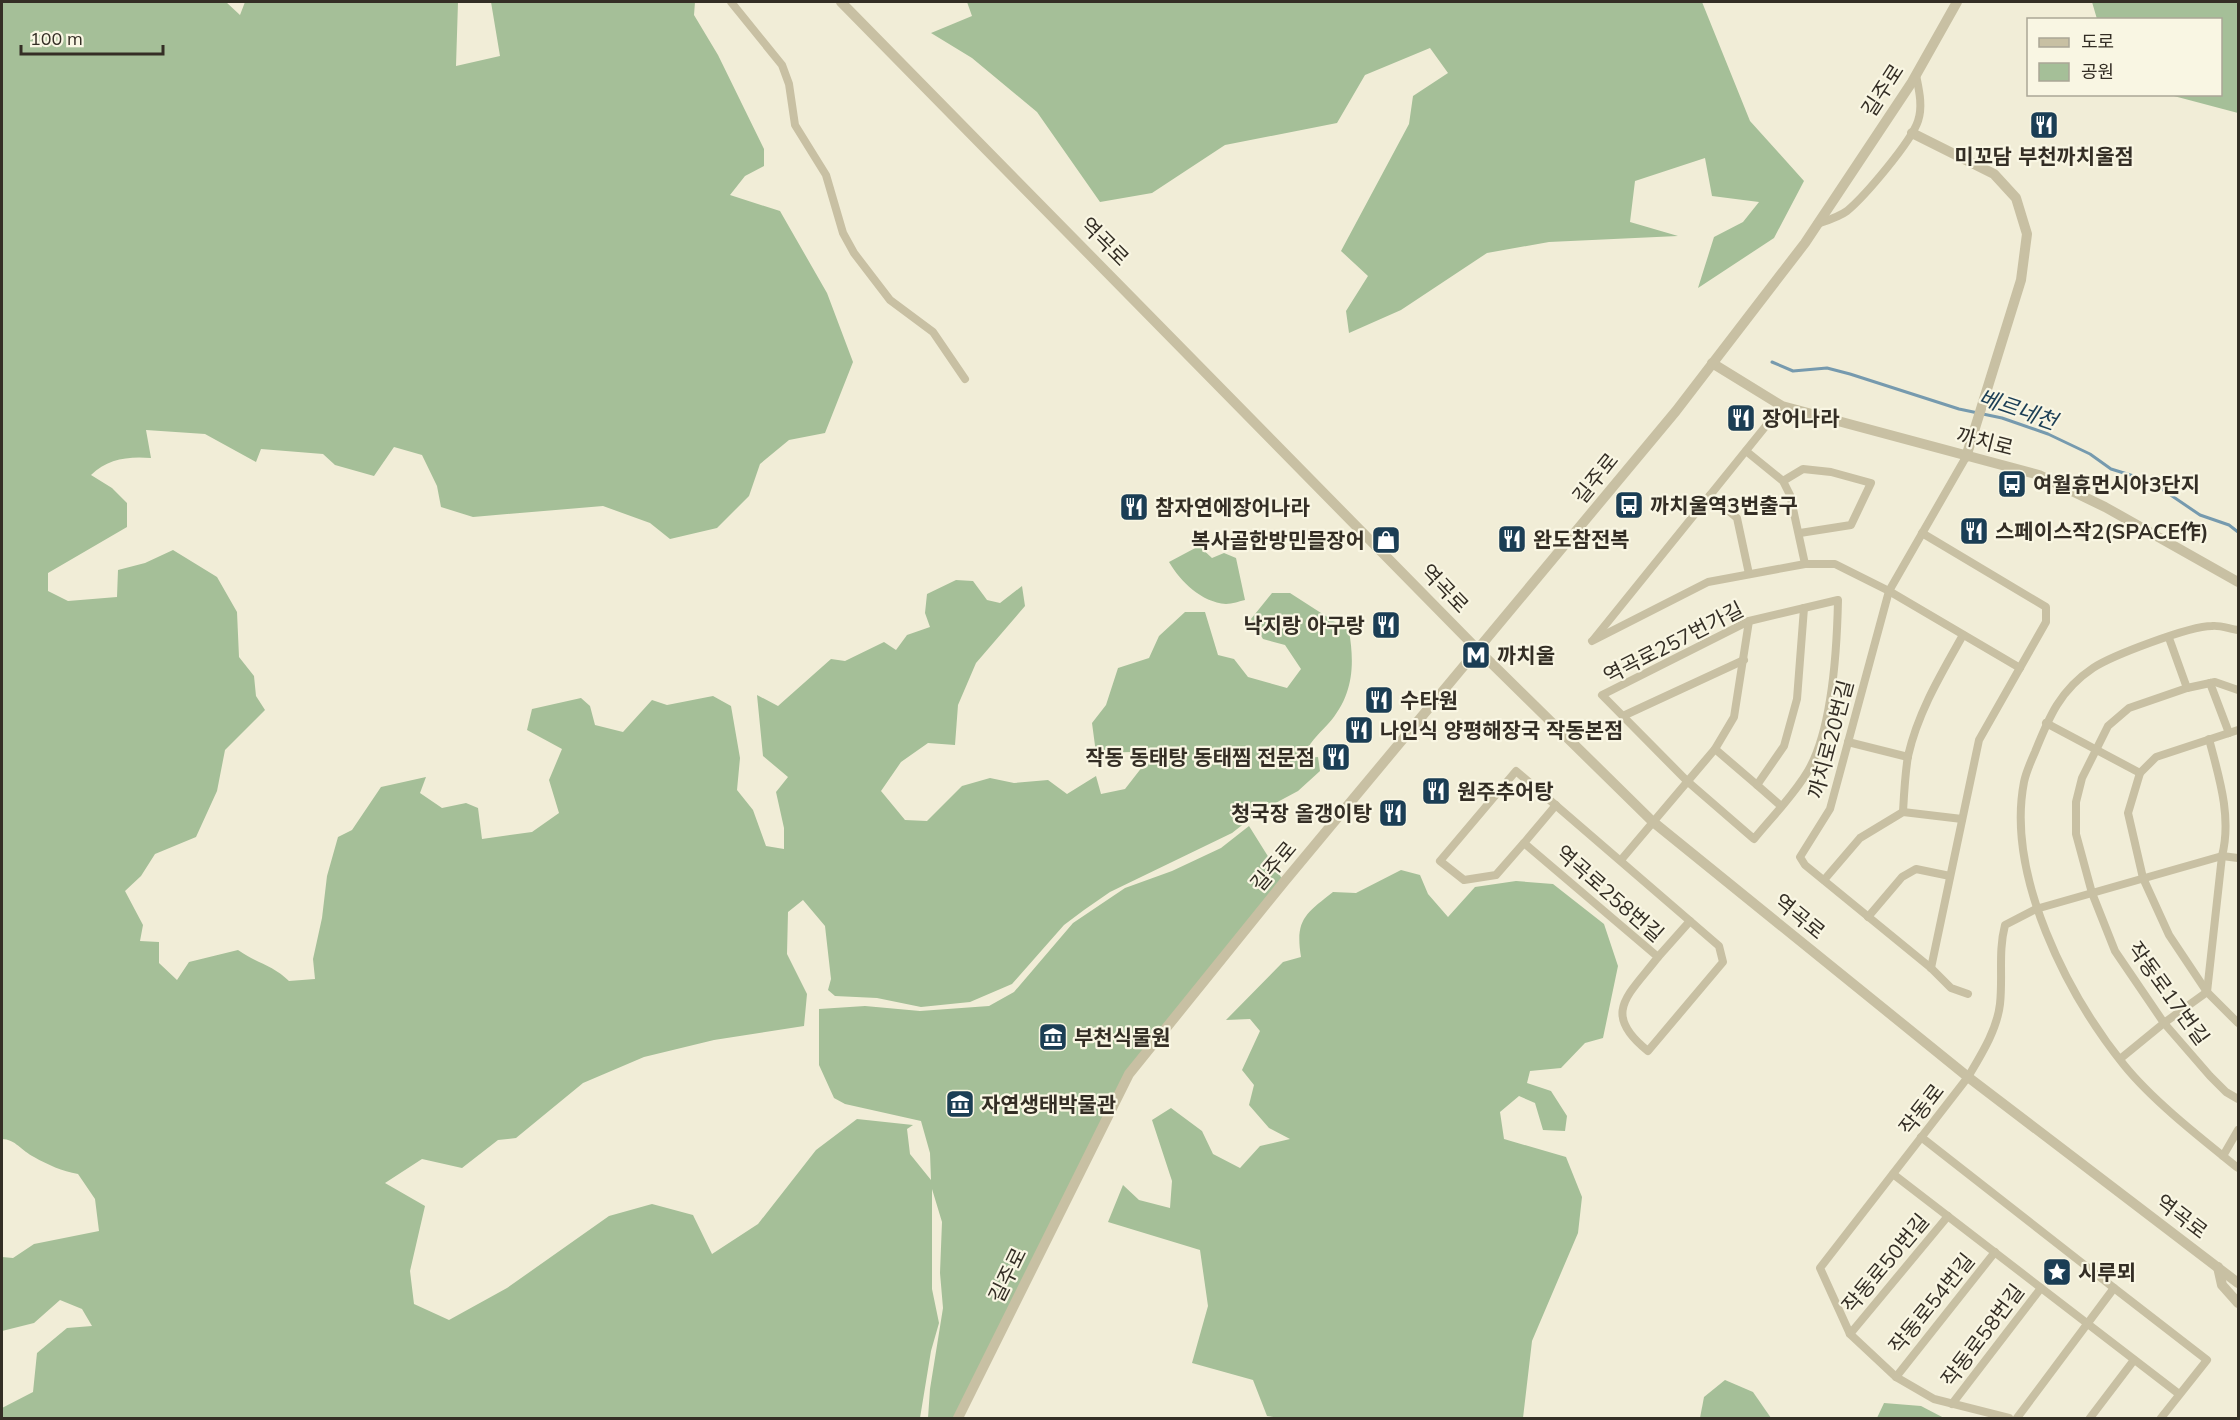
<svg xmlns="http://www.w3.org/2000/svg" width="2240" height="1420" viewBox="0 0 2240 1420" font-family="Mulish,'Noto Sans KR',sans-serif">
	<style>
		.green { fill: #a5bf98 }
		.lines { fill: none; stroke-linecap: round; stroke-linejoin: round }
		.stream { stroke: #769aae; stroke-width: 3 }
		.minor { stroke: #c8c0a3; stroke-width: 8 }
		.tertiary { stroke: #c8c0a3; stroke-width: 10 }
		.labels { text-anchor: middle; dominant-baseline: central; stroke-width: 4.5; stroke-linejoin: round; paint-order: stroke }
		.street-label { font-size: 21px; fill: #342e25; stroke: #f9f6e3 }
		.poi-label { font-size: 21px; font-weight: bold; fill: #342e25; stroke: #f9f6e3; text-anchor: start }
		.water-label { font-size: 22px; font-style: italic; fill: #1b3e55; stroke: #f9f6e3 }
	</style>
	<rect width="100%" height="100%" fill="#f1edd7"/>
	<!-- green -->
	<g class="green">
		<path d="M2 2H226L240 15 245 2H458L456 66 500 56 491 2H695L694 15 718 55 764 149V166L745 176 730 195 780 211 827 293 853 362 825 433 789 440 760 464 749 496 717 528 670 539 650 523 603 506 473 517 441 507 437 486 422 455 394 447 374 476 335 465 323 454 261 449 256 462 205 434 146 430 151 458C128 456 107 459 91 475L112 488 127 503V527L48 573V591L68 601 117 597 118 570 145 563 173 550 217 577 237 612 239 657 254 676 256 696 265 710 225 750 217 791 196 837 155 854 141 876 125 891 143 925 140 941 159 942V963L177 980 189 962 238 950C256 963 273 965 289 981L315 979 313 959 322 918 327 876 338 837 352 830 381 787 426 777 420 793 442 808 466 803 478 808 482 839 532 832 559 813 549 780 562 749 527 730 532 709 581 698 590 706 595 725 623 732 652 700 667 705 713 696 731 706 740 758 737 790 753 810 766 846 784 849V828L776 792 788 777 763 756 757 695 778 706 831 659 845 661 884 642 896 650 907 635 930 627 925 613 927 594 956 580 973 581 987 600 1000 603 1022 586 1025 606 976 663 958 705 955 745 928 743 901 762 881 791 905 820 927 821 962 786 990 778 1014 783 1048 780 1067 794 1096 776 1101 794 1125 789 1146 762 1131 752 1096 753 1092 723 1106 705 1118 668 1149 658 1159 636 1185 612H1205L1218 655 1234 659 1248 677 1287 688 1301 669 1285 645 1263 639 1251 619 1272 593H1290L1349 631C1355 666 1353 696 1328 724 1319 734 1307 744 1304 758L1318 757 1320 771 1298 791 1259 812 1232 833 1110 892 1084 910 1064 925 1012 984 970 1002 921 1007 877 998 835 996 828 990 831 979 825 926 803 900 788 912 787 954 807 994 804 1026 714 1040 644 1057 583 1083 516 1138 498 1140 462 1168 422 1159 385 1183 425 1206 410 1271 414 1304 449 1320 507 1288 609 1216 652 1204 693 1215 712 1254 758 1224 816 1150 857 1119 913 1125 907 1129 910 1154 931 1180 930 1153 921 1121 845 1104 834 1098 819 1065V1009L865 1006 920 1011 989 1006 1014 992 1073 923 1125 888 1172 871 1221 848 1249 826 1284 882 1129 1074 958 1418H928L930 1389 943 1308 940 1273 942 1222 932 1189V1289L939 1323 931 1351 920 1418H2V1408L33 1392 37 1353 67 1328 92 1326 82 1309 60 1300 34 1323 2 1331V1257L13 1258 34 1244 99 1231 95 1199 78 1174C62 1171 48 1165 34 1157 22 1151 15 1139 2 1139Z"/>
		<path d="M967 2H1702L1750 121 1804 181 1774 238 1698 288 1714 237 1743 222 1759 202 1712 196 1705 158 1635 181 1630 222 1678 236 1549 242 1487 253 1401 310 1349 333 1346 311 1368 276 1341 251 1409 124 1413 96 1448 73 1430 48 1365 75 1337 123 1225 145 1152 193 1100 202 1037 112 972 58 931 33 972 16Z"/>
		<path d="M2092 2H2238V113L2170 95 2220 94V20L2097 19Z"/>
		<path d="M1199 546 1212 558 1224 553 1236 558 1245 600C1240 601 1232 604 1226 604 1201 602 1181 582 1169 562Z"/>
		<path d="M1401 870 1420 875 1428 894 1448 917 1475 887 1516 881 1553 884 1604 924 1618 966 1603 1038 1585 1043 1561 1068 1530 1071 1527 1083 1551 1091 1567 1116 1565 1131 1543 1130 1535 1103 1519 1096 1500 1112 1504 1139 1566 1157 1582 1197 1578 1233 1532 1341 1523 1418H1281L1267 1416 1253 1380 1192 1363 1208 1306 1200 1250 1108 1222 1123 1185 1139 1200 1170 1208 1172 1181 1152 1120 1171 1108 1202 1131 1213 1154 1240 1168 1260 1146 1290 1139 1269 1128 1249 1105 1254 1085 1242 1070 1260 1031 1250 1019 1226 1020 1283 962 1301 957C1295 920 1305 914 1333 892L1356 893Z"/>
		<path d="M1725 1380 1753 1392 1771 1418H1700L1704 1397Z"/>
		<path d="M1884 1403 1921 1406 1944 1418H1877Z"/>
	</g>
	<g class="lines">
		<!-- stream -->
		<path class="stream" d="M1772 362 1793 371 1827 368 1850 374 1959 409 2002 418 2048 434 2090 454 2111 469 2150 481 2200 515 2229 525 2238 532"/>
		<!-- minor -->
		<g class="minor">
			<path d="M731 2 782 65 789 84 795 125 826 175 843 233 854 253 890 300 933 332 965 379"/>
			<path d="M1817 224C1826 221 1839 217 1847 211 1865 196 1911 142 1918 121 1923 106 1919 90 1916 75"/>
			<path d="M1746 451 1783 481 1790 495 1805 564"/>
			<path d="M1966 457 1889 591 1830 809 1800 857 1805 865 1931 968 1951 988 1968 994"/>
			<path d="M1783 481 1803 469 1831 472 1871 483 1851 525 1800 533"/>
			<path d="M1710 495 1737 518 1749 574"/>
			<path d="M1922 533 2046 607V622L1979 740 1931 968"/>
			<path d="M1838 600C1837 648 1833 728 1808 771 1794 795 1772 817 1754 839L1687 781 1602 695 1749 621Z"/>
			<path d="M2238 630C2230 629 2220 625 2212 626 2189 626 2111 656 2093 668 2060 690 2049 717 2035 752 2031 761 2026 772 2024 782 2006 875 2067 994 2124 1065 2153 1101 2202 1139 2238 1168"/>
			<path d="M2169 638 2187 688"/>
			<path d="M1594 639 1782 406"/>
			<path d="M1592 641 1708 582 1805 564H1835L1889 591 2020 668"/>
			<path d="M2210 683 2229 733"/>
			<path d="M2238 690 2215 682 2187 688 2129 708 2108 726 2082 778 2076 802V834L2092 893 2115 951 2164 1023 2210 1076 2226 1092 2238 1099"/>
			<path d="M1623 716 1744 660"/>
			<path d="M2046 723 2140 773"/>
			<path d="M2238 730 2156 757 2140 773 2128 813 2143 878 2169 935 2207 992 2238 1023"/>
			<path d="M1848 742 1908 757"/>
			<path d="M1715 749 1757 785 1784 746 1797 699 1804 608"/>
			<path d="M1516 771 1719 946 1723 962 1648 1051C1600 1013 1629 995 1658 957L1524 843 1496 875 1464 880 1440 861Z"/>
			<path d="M1757 785 1781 806"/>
			<path d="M1903 812C1904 794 1905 774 1908 756 1918 712 1941 674 1963 635"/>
			<path d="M1524 843 1556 805"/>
			<path d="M1621 860 1715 749 1734 717 1749 621"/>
			<path d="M1824 880 1860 838 1903 812 1962 819"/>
			<path d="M1868 917 1902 877 1916 869 1950 876"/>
			<path d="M1658 957 1690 921"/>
			<path d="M2120 1059 2164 1023 2207 992 2222 856C2232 817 2219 777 2209 739"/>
			<path d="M1921 1137 2114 1288"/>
			<path d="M2223 1156 2238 1130"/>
			<path d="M1893 1174 2179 1394"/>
			<path d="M1850 1334 1948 1216"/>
			<path d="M1896 1377 1995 1252"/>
			<path d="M1952 1404 2041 1288"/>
			<path d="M2009 1418 1934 1399 1896 1377 1850 1334 1820 1268 1968 1077C1981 1055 1997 1030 2000 1004 2003 977 1998 952 2005 925L2036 909 2222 856 2238 858"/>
			<path d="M2017 1418 2114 1288 2207 1360 2161 1418"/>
			<path d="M2090 1418 2134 1360"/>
		</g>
		<!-- tertiary -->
		<g class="tertiary">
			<path d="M841 2 1479 651 1652 821 1968 1077 2238 1283"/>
			<path d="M1912 133 1994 174 2016 198 2027 234 2021 280 1966 457"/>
			<path d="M1712 363 1782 406 2039 475 2105 507 2238 582"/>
			<path d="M2218 1267 2222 1285 2238 1303"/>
			<path d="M958 1418 1129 1074 1284 882 1676 411 1805 243 1912 82 1957 2"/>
		</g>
	</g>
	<!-- icons -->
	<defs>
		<g id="restaurant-square" transform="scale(1.5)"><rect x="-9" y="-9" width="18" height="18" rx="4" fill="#1b3e55" stroke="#f9f6e3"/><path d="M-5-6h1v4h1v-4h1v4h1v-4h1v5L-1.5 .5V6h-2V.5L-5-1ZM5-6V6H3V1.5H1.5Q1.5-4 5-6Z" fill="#fff"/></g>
		<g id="bus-square" transform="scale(1.5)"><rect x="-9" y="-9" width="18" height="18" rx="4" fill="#1b3e55" stroke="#f9f6e3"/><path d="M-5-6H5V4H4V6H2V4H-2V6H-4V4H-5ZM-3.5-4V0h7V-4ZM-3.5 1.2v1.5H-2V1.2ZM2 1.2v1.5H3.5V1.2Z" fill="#fff"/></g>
		<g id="shop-square" transform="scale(1.5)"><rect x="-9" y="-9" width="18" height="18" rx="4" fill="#1b3e55" stroke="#f9f6e3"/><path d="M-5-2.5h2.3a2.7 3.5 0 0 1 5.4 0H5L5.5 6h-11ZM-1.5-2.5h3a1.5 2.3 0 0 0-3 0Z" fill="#fff"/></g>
		<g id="metro-square" transform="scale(1.5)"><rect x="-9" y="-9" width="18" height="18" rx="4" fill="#1b3e55" stroke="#f9f6e3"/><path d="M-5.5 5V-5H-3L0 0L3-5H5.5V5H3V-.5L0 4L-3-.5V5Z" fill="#fff"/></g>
		<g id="museum-square" transform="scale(1.5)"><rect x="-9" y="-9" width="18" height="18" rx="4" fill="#1b3e55" stroke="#f9f6e3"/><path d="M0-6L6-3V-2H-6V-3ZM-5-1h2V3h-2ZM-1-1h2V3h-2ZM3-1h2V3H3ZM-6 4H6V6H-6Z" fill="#fff"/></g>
		<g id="sight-square" transform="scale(1.5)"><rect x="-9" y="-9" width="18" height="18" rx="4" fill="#1b3e55" stroke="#f9f6e3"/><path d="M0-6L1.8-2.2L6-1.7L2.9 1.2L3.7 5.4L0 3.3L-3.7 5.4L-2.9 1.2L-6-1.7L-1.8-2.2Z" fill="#fff"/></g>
	</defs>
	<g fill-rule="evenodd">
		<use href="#restaurant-square" x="2044" y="125"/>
		<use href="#restaurant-square" x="1741" y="418"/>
		<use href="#bus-square" x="2012" y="484"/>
		<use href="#bus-square" x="1629" y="505"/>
		<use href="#restaurant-square" x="1134" y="507"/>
		<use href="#restaurant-square" x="1974" y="531"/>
		<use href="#restaurant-square" x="1512" y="539"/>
		<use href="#shop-square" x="1386" y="540"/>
		<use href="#restaurant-square" x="1386" y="625"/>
		<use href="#metro-square" x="1476" y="655"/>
		<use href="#restaurant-square" x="1379" y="700"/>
		<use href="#restaurant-square" x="1359" y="730"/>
		<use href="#restaurant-square" x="1336" y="757"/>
		<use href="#restaurant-square" x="1436" y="791"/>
		<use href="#restaurant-square" x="1393" y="813"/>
		<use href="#museum-square" x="1053" y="1037"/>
		<use href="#museum-square" x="960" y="1104"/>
		<use href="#sight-square" x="2057" y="1272"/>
	</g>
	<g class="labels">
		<!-- street labels -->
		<g class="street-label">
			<text transform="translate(1882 90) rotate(-57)">길주로</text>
			<text transform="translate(1105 241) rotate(45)">역곡로</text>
			<text transform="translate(1985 441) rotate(14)">까치로</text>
			<text transform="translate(1595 478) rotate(-51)">길주로</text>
			<text transform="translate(1445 588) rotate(46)">역곡로</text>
			<text transform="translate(1673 642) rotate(-27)">역곡로257번가길</text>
			<text transform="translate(1830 739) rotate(-75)">까치로20번길</text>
			<text transform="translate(1273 866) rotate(-50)">길주로</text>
			<text transform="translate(1610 893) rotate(41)">역곡로258번길</text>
			<text transform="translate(1800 916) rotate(39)">역곡로</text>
			<text transform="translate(2169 993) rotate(54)">작동로17번길</text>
			<text transform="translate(1921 1109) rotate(-52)">작동로</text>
			<text transform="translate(2182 1216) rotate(37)">역곡로</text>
			<text transform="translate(1885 1263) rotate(-50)">작동로50번길</text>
			<text transform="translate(1007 1275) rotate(-64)">길주로</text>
			<text transform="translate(1931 1303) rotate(-51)">작동로54번길</text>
			<text transform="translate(1982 1335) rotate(-53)">작동로58번길</text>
		</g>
		<!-- poi labels -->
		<g class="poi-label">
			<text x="2044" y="156" text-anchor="middle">미꼬담 부천까치울점</text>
			<text x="1762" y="418">장어나라</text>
			<text x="2033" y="484">여월휴먼시아3단지</text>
			<text x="1650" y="505">까치울역3번출구</text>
			<text x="1155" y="507">참자연에장어나라</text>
			<text x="1995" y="531">스페이스작2(SPACE作)</text>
			<text x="1533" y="539">완도참전복</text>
			<text x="1365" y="540" text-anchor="end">복사골한방민믈장어</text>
			<text x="1365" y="625" text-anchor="end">낙지랑 아구랑</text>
			<text x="1497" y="655">까치울</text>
			<text x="1400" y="700">수타원</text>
			<text x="1380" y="730">나인식 양평해장국 작동본점</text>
			<text x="1315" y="757" text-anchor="end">작동 동태탕 동태찜 전문점</text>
			<text x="1457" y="791">원주추어탕</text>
			<text x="1372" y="813" text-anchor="end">청국장 올갱이탕</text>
			<text x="1074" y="1037">부천식물원</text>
			<text x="981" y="1104">자연생태박물관</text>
			<text x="2078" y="1272">시루뫼</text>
		</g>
		<!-- water labels -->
		<g class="water-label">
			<text transform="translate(2018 409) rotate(19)">베르네천</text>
		</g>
	</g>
	<!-- border -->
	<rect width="2240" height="1420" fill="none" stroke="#342e25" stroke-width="6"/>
	<!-- legend -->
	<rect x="2027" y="18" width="195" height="78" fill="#f9f6e3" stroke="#aaa697" stroke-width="1.5"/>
	<rect x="2039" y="38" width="30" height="9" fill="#c8c0a3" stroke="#aaa697" stroke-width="1.5"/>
	<text x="2081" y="48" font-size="18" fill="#342e25">도로</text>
	<rect x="2039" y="63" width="30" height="18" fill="#a5bf98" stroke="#aaa697" stroke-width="1.5"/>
	<text x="2081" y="78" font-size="18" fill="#342e25">공원</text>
	<!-- scale -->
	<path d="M21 45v9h142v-9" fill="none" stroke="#342e25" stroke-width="3"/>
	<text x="30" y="45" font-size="18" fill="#342e25" stroke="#f9f6e3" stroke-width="4.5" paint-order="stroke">100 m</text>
</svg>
